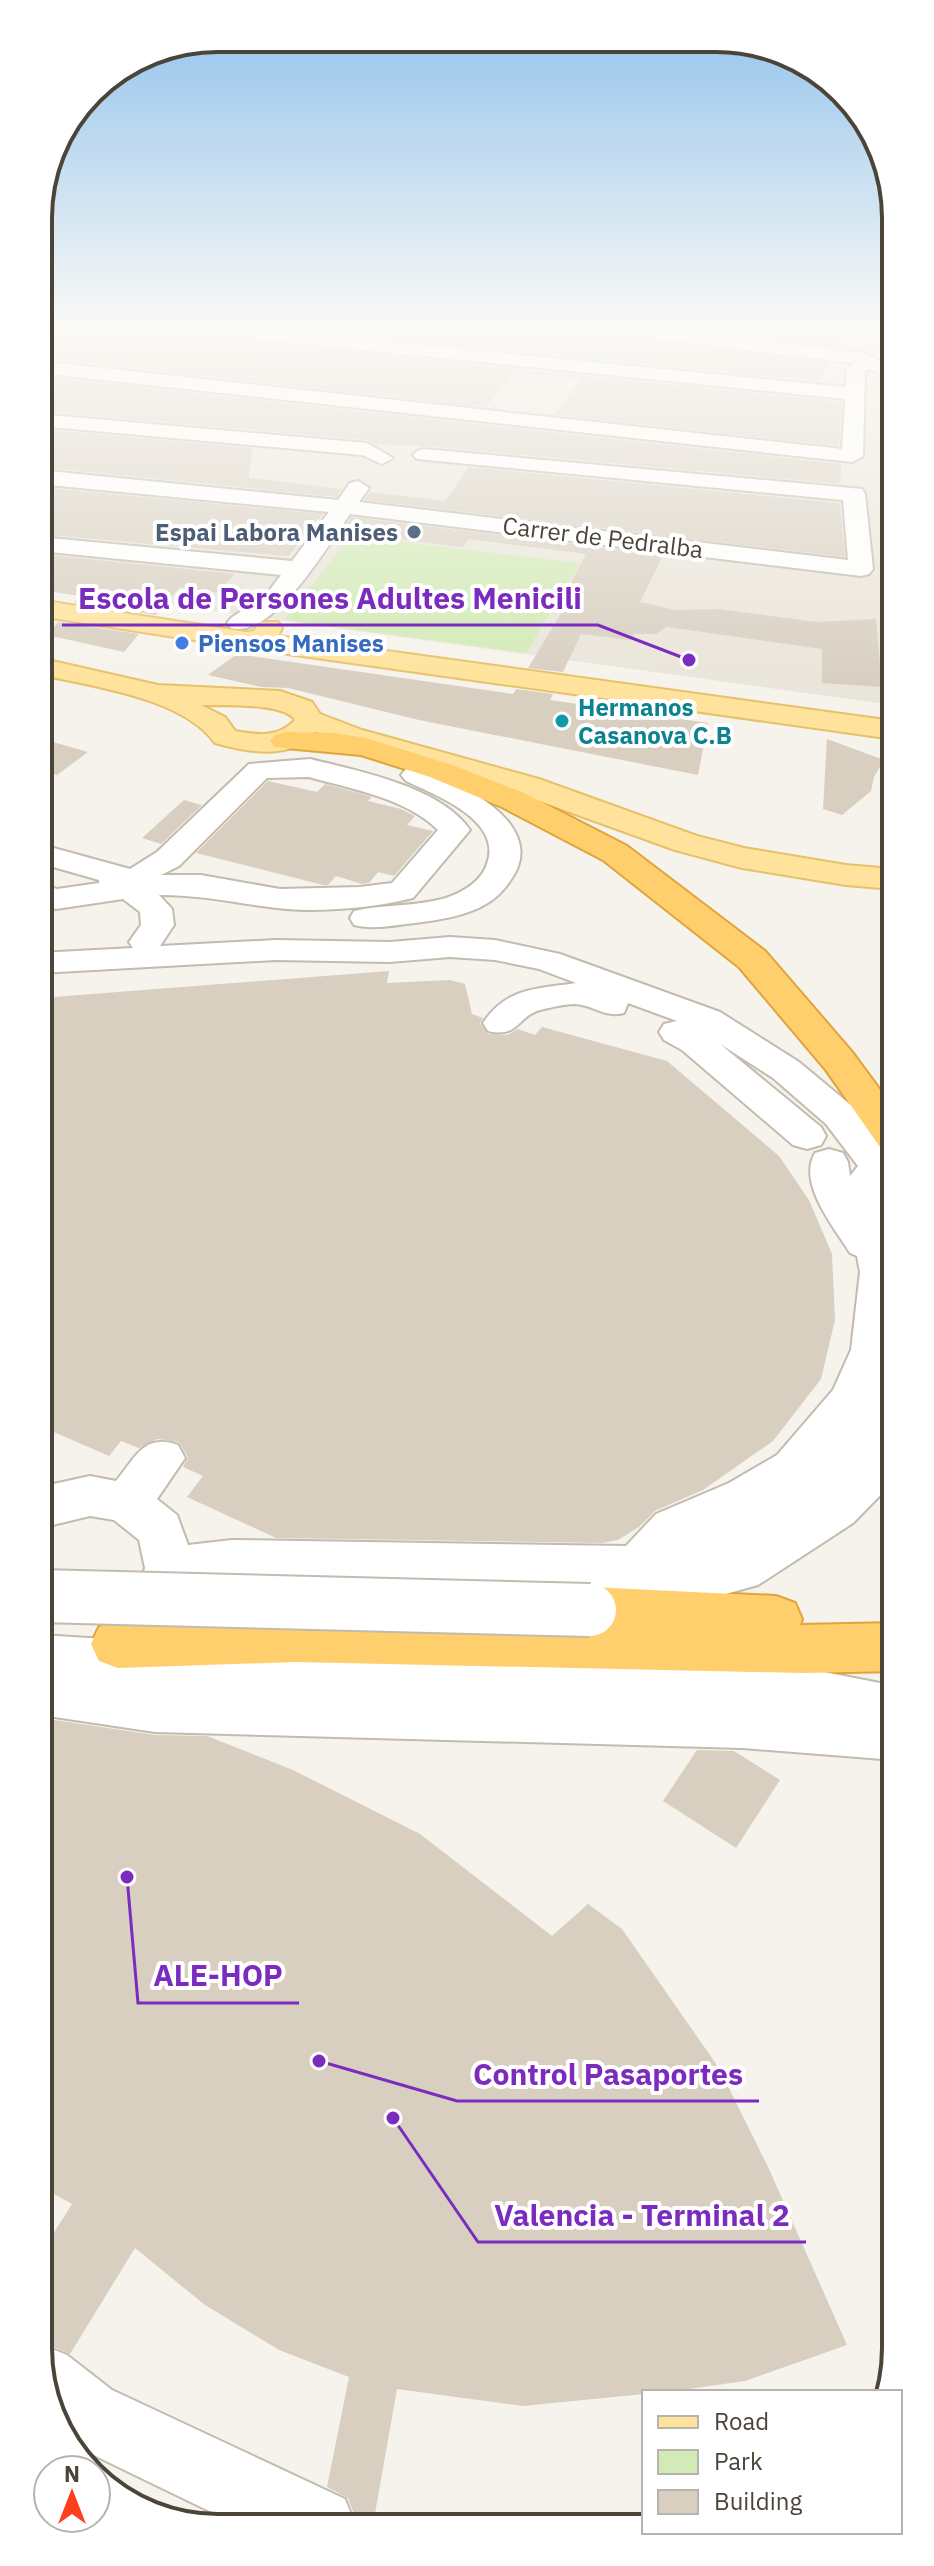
<svg xmlns="http://www.w3.org/2000/svg" width="934" height="2566" viewBox="0 0 934 2566" font-family="'IBM Plex Sans',sans-serif">
	<style>
		.residential { fill: #eae5da }
		.green { fill: #d2eab5 }
		.building { fill: #d8cfc1 }
		.lines { fill: none; stroke-linecap: round; stroke-linejoin: round }
		.minor-casing { stroke: #c2bbae; stroke-width: 4 }
		.major-casing { stroke: #e6c16a; stroke-width: 4 }
		.highway-casing { stroke: #e0a43c; stroke-width: 4 }
		.minor { fill: #fff; fill-rule: evenodd }
		.major { fill: #ffe39c; fill-rule: evenodd }
		.highway { fill: #ffcf6e; fill-rule: evenodd }
		.minor-bridge-casing { stroke: #c2bbae; stroke-width: 56; stroke-linecap: butt }
		.minor-bridge { stroke: #fff; stroke-width: 52 }
		.service-dot { fill: #5c6f8a; stroke: #fff; stroke-width: 3 }
		.shop-dot { fill: #3f7fe0; stroke: #fff; stroke-width: 3 }
		.culture-dot { fill: #0f9aa8; stroke: #fff; stroke-width: 3 }
		.labels { text-anchor: middle; dominant-baseline: central; stroke-width: 8; stroke-linejoin: round; paint-order: stroke }
		.far-service-label { font-size: 24px; font-weight: bold; fill: #4e5e75; stroke: #fff; text-anchor: end }
		.far-street-label { font-size: 24px; fill: #4b4439; stroke: #fff }
		.far-shop-label { font-size: 24px; font-weight: bold; fill: #366cbe; stroke: #fff; text-anchor: start }
		.far-culture-label { font-size: 24px; font-weight: bold; fill: #0d838f; stroke: #fff; text-anchor: start }
		.rim { fill: none; stroke: #4b4439; stroke-width: 4 }
		.leader { fill: none; stroke: #7b2cbf; stroke-width: 3 }
		.callout-dot { fill: #7b2cbf; stroke: #fff; stroke-width: 3 }
		.callout-label { font-size: 30px; text-anchor: middle; font-weight: bold; fill: #7b2cbf; stroke: #fff; stroke-width: 8; stroke-linejoin: round; paint-order: stroke }
	</style>
	<rect width="100%" height="100%" fill="#f6f3ec"/>
	<!-- residential -->
	<path class="residential" d="M39 326H893V705L39 587Z"/>
	<!-- green -->
	<path class="green" d="M351 536 580 563 526 653 284 620Z"/>
	<!-- building -->
	<g class="building">
		<path d="M39 326H131L167 329 176 334 842 402 839 446 555 415 580 379 518 373 485 407 39 358Z"/>
		<path d="M289 326 326 329V326H527L829 363 818 381 269 327Z"/>
		<path d="M661 326H843L838 347Z"/>
		<path d="M39 376 841 464 840 484 424 446 375 444 367 440 39 411Z"/>
		<path d="M39 429 252 448 249 478 342 489 337 497 39 467Z"/>
		<path d="M469 467 840 503 845 557 364 500 370 492 445 501Z"/>
		<path d="M39 487 323 514 288 556 39 534Z"/>
		<path d="M351 517 663 555 640 602 676 610 718 609 817 622 876 619 882 687 822 683V649L667 627 656 634H634L630 640 581 634 563 672 528 668 566 605 559 604 586 554 469 539 463 547 341 532Z"/>
		<path d="M39 554 235 574 217 593 180 587 156 615 74 602 80 596 39 590Z"/>
		<path d="M58 622 139 634 124 652 47 635Z"/>
		<path d="M237 654 513 694 516 689 553 694 550 700 708 723 698 775 419 720 288 688 261 687 208 675Z"/>
		<path d="M39 738 88 752 57 775 39 770Z"/>
		<path d="M827 739 884 760 874 777 871 791 842 815 823 809Z"/>
		<path d="M268 781 317 792 325 784 359 793 372 797 368 801 401 809 415 816 407 825 433 831 394 876 378 872 369 883 362 884 336 876 328 885H323L196 853Z"/>
		<path d="M184 800 202 805 161 844 142 838Z"/>
		<path d="M389 971 387 983 450 980 465 984 472 1014 483 1018 480 1023 488 1034 507 1035 518 1029 535 1035 542 1027 667 1061 779 1156 809 1200 832 1254 835 1320 821 1379 773 1441 703 1490 655 1511 639 1527 618 1540 602 1543 276 1538 187 1497 203 1476 183 1467 188 1457 179 1442 157 1439 139 1448 121 1441 109 1456 40 1426V998Z"/>
		<path d="M41 1718 155 1735 207 1736 293 1770 420 1834 552 1936 588 1904 622 1929 719 2068 769 2169 847 2345 745 2381 667 2392H644V2394L523 2406 397 2389 373 2525H358L348 2498 327 2487 349 2377 279 2350 205 2305 135 2248 70 2354 42 2342 41 2253 72 2204 41 2187Z"/>
		<path d="M697 1750 734 1751 780 1780 736 1848 663 1801Z"/>
	</g>
	<g class="lines">
		<!-- minor casing -->
		<g class="minor-casing">
			<g id="minor">
				<path d="M167 326H229L845 387 847 370 853 363 590 331 581 326H637L863 353 891 365 893 370 884 375 869 369 865 372 863 456 852 462 39 373V361L842 449 845 399 176 331Z"/>
				<path d="M39 414 367 443 393 458 382 464 362 455 39 426Z"/>
				<path d="M424 449 862 489 865 494 873 569 869 574 861 576 350 514C328 545 274 639 231 628L227 623 231 618 266 595 281 575 39 551V537L292 561 329 512 39 484V470L338 500 350 483 358 481 369 488 359 502 848 560 843 500 417 459 413 455 417 451Z"/>
				<path d="M310 759C359 771 441 787 470 830L413 898C374 908 317 913 277 908 235 903 202 895 159 895L172 909 174 925 160 946 276 940 390 942 450 937 495 940 560 954 720 1012 799 1062 852 1106 894 1155V1200L886 1197 894 1234V1352L891 1360 894 1359V1424L885 1436 894 1432V1481L853 1523 758 1585 607 1627 589 1620 582 1605 589 1590 595 1587 232 1582 188 1587 179 1609 161 1616 143 1609 136 1594 145 1568 139 1540 114 1520 90 1516 40 1528V1487L90 1476 116 1481C136 1457 144 1433 178 1445L185 1458 157 1499 177 1515 188 1545 232 1540 626 1546 656 1514 729 1483 777 1455 833 1390 851 1350 860 1272 857 1256 850 1253C834 1227 797 1183 815 1153L829 1149 843 1153 848 1162 850 1176 858 1166 826 1124 773 1078 720 1044 821 1127 826 1136 821 1145 807 1149 793 1145 682 1050 664 1040 659 1032 664 1024 677 1021 628 1003 624 1013C604 1018 594 1005 575 1004 566 1004 553 1007 544 1009 517 1014 520 1039 488 1031L483 1023C507 987 537 989 576 983L539 969 495 960 450 957 390 962 276 960 40 973 39 953 133 948 129 942 141 925 140 912 123 899 56 909 39 904V884L57 889 99 883V880L39 863V844L130 869 157 852 249 764ZM309 777C351 789 406 798 438 830L392 883 360 887 280 889 201 875H161L179 866 267 778Z"/>
				<path d="M416 766C434 771 450 780 466 789 499 807 538 839 512 878 505 889 497 898 486 904 466 916 439 920 415 923 395 925 374 930 354 925L350 918 354 911C384 904 416 907 446 898 463 892 481 882 487 864 503 820 437 796 406 781L401 775 406 769Z"/>
				<path d="M41 1635 281 1650 763 1660 895 1686V1760L742 1748 155 1732 41 1715Z"/>
				<path d="M42 2345 67 2355 112 2390 345 2499 355 2525H238L75 2446 42 2384Z"/>
			</g>
		</g>
		<!-- major casing -->
		<g class="major-casing">
			<g id="major">
				<path d="M39 600 246 632 254 631 260 622H278L282 628 278 636 893 721V739L246 648 39 616Z"/>
				<path d="M39 658 158 685 280 691 312 702 320 714 362 730 539 779 697 836 744 848 846 865 893 869V889L846 885 742 868 675 850 517 793 316 732C290 761 247 752 215 743 182 697 92 687 39 674ZM201 705C222 706 284 702 295 720 278 738 258 735 235 731L225 717Z"/>
			</g>
		</g>
		<!-- highway casing -->
		<g class="highway-casing">
			<g id="highway">
				<path d="M285 732 333 733 366 738 452 765 524 793 627 846 765 951 852 1052 894 1109V1151L880 1147 826 1070 739 967 603 860 502 807 430 777 361 755 275 747 270 741 275 735Z"/>
				<path d="M590 1587 776 1596 795 1603 802 1619 800 1625 895 1623V1671L804 1673 296 1662 118 1668 99 1661 91 1644 99 1627 118 1620 296 1614 568 1620 564 1610 571 1594Z"/>
			</g>
		</g>
		<!-- minor -->
		<use href="#minor" class="minor"/>
		<!-- major -->
		<use href="#major" class="major"/>
		<!-- highway -->
		<use href="#highway" class="highway"/>
		<!-- minor-bridge casing -->
		<g class="minor-bridge-casing">
			<path id="minor-bridge" d="M40 1596 590 1610"/>
		</g>
		<!-- minor-bridge -->
		<use href="#minor-bridge" class="minor-bridge"/>
	</g>
	<!-- sky -->
	<linearGradient id="sky" x2="0" y2="1"><stop stop-color="#8fc1ec"/><stop offset="0.48" stop-color="#fbfaf6"/><stop offset="1" stop-color="#fbfaf6" stop-opacity="0"/></linearGradient>
	<rect width="934" height="685" fill="url(#sky)"/>
	<!-- markers -->
	<circle class="service-dot" cx="414" cy="532" r="8"/>
	<circle class="shop-dot" cx="182" cy="643" r="8"/>
	<circle class="culture-dot" cx="562" cy="721" r="8"/>
	<g class="labels">
		<!-- far-service labels -->
		<g class="far-service-label">
			<text x="398" y="532">Espai Labora Manises</text>
		</g>
		<!-- far-street labels -->
		<g class="far-street-label">
			<text transform="translate(603 537) rotate(7)">Carrer de Pedralba</text>
		</g>
		<!-- far-shop labels -->
		<g class="far-shop-label">
			<text x="198" y="643">Piensos Manises</text>
		</g>
		<!-- far-culture labels -->
		<g class="far-culture-label">
			<text x="578" y="707">Hermanos<tspan x="578" dy="28">Casanova C.B</tspan></text>
		</g>
	</g>
	<!-- crop -->
	<path d="M0 0H934V2566H0ZM218 52H716A166 166 0 0 1 882 218V2348A166 166 0 0 1 716 2514H218A166 166 0 0 1 52 2348V218A166 166 0 0 1 218 52Z" fill="#fff" fill-rule="evenodd"/>
	<path class="rim" d="M218 52H716A166 166 0 0 1 882 218V2348A166 166 0 0 1 716 2514H218A166 166 0 0 1 52 2348V218A166 166 0 0 1 218 52Z"/>
	<!-- callouts -->
	<path class="leader" d="M689 660L598 625H62M127 1877L138 2003H299M319 2061L457 2101H759M393 2118L478 2242H806"/>
	<g class="callout-dot">
		<circle cx="689" cy="660" r="8"/>
		<circle cx="127" cy="1877" r="8"/>
		<circle cx="319" cy="2061" r="8"/>
		<circle cx="393" cy="2118" r="8"/>
	</g>
	<g class="callout-label">
		<text x="330" y="609">Escola de Persones Adultes Menicili</text>
		<text x="218" y="1986">ALE-HOP</text>
		<text x="608" y="2085">Control Pasaportes</text>
		<text x="642" y="2226">Valencia - Terminal 2</text>
	</g>
	<!-- legend -->
	<rect x="642" y="2390" width="260" height="144" fill="#ffffff" stroke="#b7b4b0" stroke-width="2"/>
	<rect x="658" y="2416" width="40" height="12" fill="#ffe39c" stroke="#b7b4b0" stroke-width="2"/>
	<text x="714" y="2430" font-size="24" fill="#4b4439">Road</text>
	<rect x="658" y="2450" width="40" height="24" fill="#d2eab5" stroke="#b7b4b0" stroke-width="2"/>
	<text x="714" y="2470" font-size="24" fill="#4b4439">Park</text>
	<rect x="658" y="2490" width="40" height="24" fill="#d8cfc1" stroke="#b7b4b0" stroke-width="2"/>
	<text x="714" y="2510" font-size="24" fill="#4b4439">Building</text>
	<!-- north arrow -->
	<g transform="translate(72 2494)"><circle r="38" fill="#ffffff" stroke="#b7b4b0" stroke-width="2"/>
	<path d="M0-6L14 30L0 20L-14 30Z" fill="#fc3f1d"/>
	<text y="-12" font-size="22" font-weight="bold" text-anchor="middle" fill="#4b4439">N</text>
	</g>
</svg>
